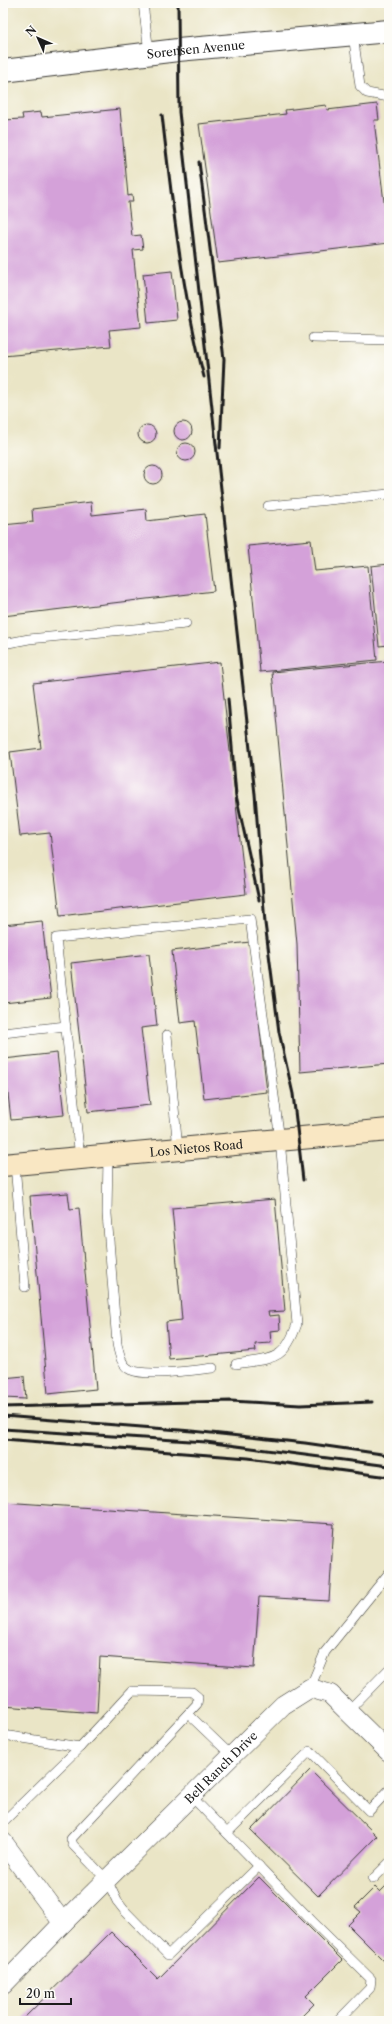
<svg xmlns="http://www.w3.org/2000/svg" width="392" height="2024" viewBox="0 0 392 2024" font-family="'Libre Caslon Text',serif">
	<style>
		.building { fill: #d4a1d9 }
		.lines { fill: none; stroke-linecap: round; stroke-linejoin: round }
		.service-casing { stroke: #3b3a36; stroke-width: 10 }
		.minor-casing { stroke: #3b3a36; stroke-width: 20 }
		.tertiary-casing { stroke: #3b3a36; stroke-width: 24 }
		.secondary-casing { stroke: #3b3a36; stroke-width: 24 }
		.service { stroke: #fff; stroke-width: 9 }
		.minor { stroke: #fff; stroke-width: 19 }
		.tertiary { stroke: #fff; stroke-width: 22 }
		.secondary { stroke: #f9e7c3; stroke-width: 22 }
		.rail { stroke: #1c1c1c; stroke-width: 3 }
		.labels { text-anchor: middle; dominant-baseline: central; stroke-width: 3; stroke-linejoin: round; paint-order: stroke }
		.street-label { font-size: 12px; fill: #1c1c1c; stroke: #fdfcf7 }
	</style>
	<rect width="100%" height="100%" fill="#fdfcf7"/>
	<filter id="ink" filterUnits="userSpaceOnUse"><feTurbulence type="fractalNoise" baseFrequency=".025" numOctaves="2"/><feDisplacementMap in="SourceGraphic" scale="8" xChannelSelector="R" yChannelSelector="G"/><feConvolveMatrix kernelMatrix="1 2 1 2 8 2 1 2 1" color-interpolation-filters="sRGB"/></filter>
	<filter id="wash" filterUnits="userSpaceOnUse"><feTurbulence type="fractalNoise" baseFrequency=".012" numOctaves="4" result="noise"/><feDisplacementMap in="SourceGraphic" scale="16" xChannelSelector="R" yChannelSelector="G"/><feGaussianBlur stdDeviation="0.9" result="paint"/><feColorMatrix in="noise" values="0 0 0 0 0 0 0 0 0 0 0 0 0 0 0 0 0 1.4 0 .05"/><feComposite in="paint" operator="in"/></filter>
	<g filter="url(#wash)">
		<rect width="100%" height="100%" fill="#eae5c6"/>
		<g id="blocks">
			<!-- building -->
			<g class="building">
				<path d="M377 104 379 120H374L389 243 218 263 199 124 286 114 285 110 326 105 327 110Z"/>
				<path d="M120 109 128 196 132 195 133 202H128L132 236 141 235 143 249 133 250 141 327 109 330 111 346 3 356V120L23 119 22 114 41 112 42 117Z"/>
				<path d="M172 271 177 320 148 323 143 274Z"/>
				<circle cx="183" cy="431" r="9"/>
				<circle cx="147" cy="434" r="9"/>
				<circle cx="186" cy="452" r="9"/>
				<circle cx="153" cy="475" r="9"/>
				<path d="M91 502 92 515 146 509 147 521 205 514 214 591 3 616V525L33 522 32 509Z"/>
				<path d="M311 540 315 571 368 566 377 660 260 672 248 546Z"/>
				<path d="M389 564V645L379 646 371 566Z"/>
				<path d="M389 661V1064L300 1072 297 944 272 672Z"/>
				<path d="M220 662 246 894 60 916 50 833 20 836 10 752 41 748 33 683Z"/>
				<path d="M42 921 51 998 3 1003V925Z"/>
				<path d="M250 942 267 1092 204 1099 195 1021 180 1023 172 951Z"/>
				<path d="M149 954 157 1026 141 1028 150 1105 88 1112 71 963Z"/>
				<path d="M57 1053 64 1115 11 1120 4 1059Z"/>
				<path d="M68 1193 70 1209 79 1208 96 1389 48 1394 30 1196Z"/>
				<path d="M275 1199 285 1311 268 1312 269 1316 279 1315 280 1330 270 1331 271 1343 255 1344 256 1351 169 1359 166 1322 182 1320 172 1208Z"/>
				<path d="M24 1376 26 1399 3 1398V1378Z"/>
				<path d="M3 1502 334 1524 329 1601 259 1597 254 1668 100 1657 97 1713 3 1706Z"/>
				<path d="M310 1770 377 1836 318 1896 251 1830Z"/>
				<path d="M259 1877 342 1960 306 1996 314 2004 297 2021H24V2018L111 1932 158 1979Z"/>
				<path d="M389 1883V1966L348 1925 361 1912 355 1907 375 1887 380 1892Z"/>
			</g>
		</g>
	</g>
	<g filter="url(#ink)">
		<use href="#blocks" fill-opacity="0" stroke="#3b3a36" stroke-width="1"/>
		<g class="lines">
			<!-- service casing -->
			<g class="service-casing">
				<g id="service">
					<path d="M143 3 149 53"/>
					<path d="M353 34 360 86 367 93 389 97"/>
					<path d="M313 338 389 340"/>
					<path d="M268 506 389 494"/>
					<path d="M3 644 29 639 186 624"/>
					<path d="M3 1033 66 1026"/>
					<path d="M167 1035 178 1149"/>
					<path d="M108 1156 107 1214 117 1344C119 1353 121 1366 131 1370 146 1377 195 1370 213 1368"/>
					<path d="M80 1158 56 938 250 919 280 1140 297 1324C284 1362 272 1358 236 1364"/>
					<path d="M15 1164 25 1287"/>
					<path d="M310 1688 325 1652 389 1573"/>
					<path d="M348 1711 389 1669"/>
					<path d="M188 1714 232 1756"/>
					<path d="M3 1735 80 1747 132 1691 192 1692 198 1697 197 1704 71 1839 73 1845 107 1880 117 1901 124 1910 168 1955 259 1866"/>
					<path d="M191 1796 312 1921 371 1979 370 1988 338 2021"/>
					<path d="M3 1822 80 1747"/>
					<path d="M227 1833 310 1751 369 1811 389 1790"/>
					<path d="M373 1879 389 1863"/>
				</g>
			</g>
			<!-- minor casing -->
			<g class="minor-casing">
				<g id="minor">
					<path d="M3 1842 63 1923"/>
					<path id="s1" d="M3 1985 63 1923 283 1705 310 1688 330 1694 389 1752"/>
				</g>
			</g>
			<!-- tertiary casing -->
			<g class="tertiary-casing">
				<g id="tertiary">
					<path id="s2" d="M3 71 178 50 389 31"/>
				</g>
			</g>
			<!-- secondary casing -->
			<g class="secondary-casing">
				<g id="secondary">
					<path id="s3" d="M3 1165 389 1130"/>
				</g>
			</g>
			<!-- service -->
			<use href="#service" class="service"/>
			<!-- minor -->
			<use href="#minor" class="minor"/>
			<!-- tertiary -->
			<use href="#tertiary" class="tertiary"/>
			<!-- secondary -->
			<use href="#secondary" class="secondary"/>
			<!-- rail -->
			<g class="rail">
				<path d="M178 3 179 112 255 794 265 923 279 1032 293 1094 303 1180"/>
				<path d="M162 115C172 203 182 291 204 377"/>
				<path d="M199 162 224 359 220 448"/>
				<path d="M228 699 236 795 259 900"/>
				<path d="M3 1407 231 1401 300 1405 372 1402"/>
				<path d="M3 1416 192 1431 305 1443 389 1455"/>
				<path d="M3 1429 206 1442 389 1466"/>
				<path d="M3 1439 248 1458 389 1477"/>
			</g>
		</g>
	</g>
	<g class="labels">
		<!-- street labels -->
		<g class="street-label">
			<text stroke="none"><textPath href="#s2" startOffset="194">Sorensen Avenue</textPath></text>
			<text stroke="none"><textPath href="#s3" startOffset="194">Los Nietos Road</textPath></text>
			<text stroke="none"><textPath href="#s1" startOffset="308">Bell Ranch Drive</textPath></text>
		</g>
	</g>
	<!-- margin -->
	<rect width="392" height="2024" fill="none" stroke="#fdfcf7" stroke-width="16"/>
	<!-- north arrow -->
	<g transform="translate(38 38) rotate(315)" stroke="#fdfcf7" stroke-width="3" paint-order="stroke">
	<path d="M0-3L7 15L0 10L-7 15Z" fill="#1c1c1c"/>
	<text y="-6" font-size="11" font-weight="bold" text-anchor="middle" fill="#1c1c1c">N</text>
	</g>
	<!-- scale -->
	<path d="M20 1998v6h51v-6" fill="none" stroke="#1c1c1c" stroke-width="2"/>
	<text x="26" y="1998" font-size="12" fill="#1c1c1c" stroke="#fdfcf7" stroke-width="3" paint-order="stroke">20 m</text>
</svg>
